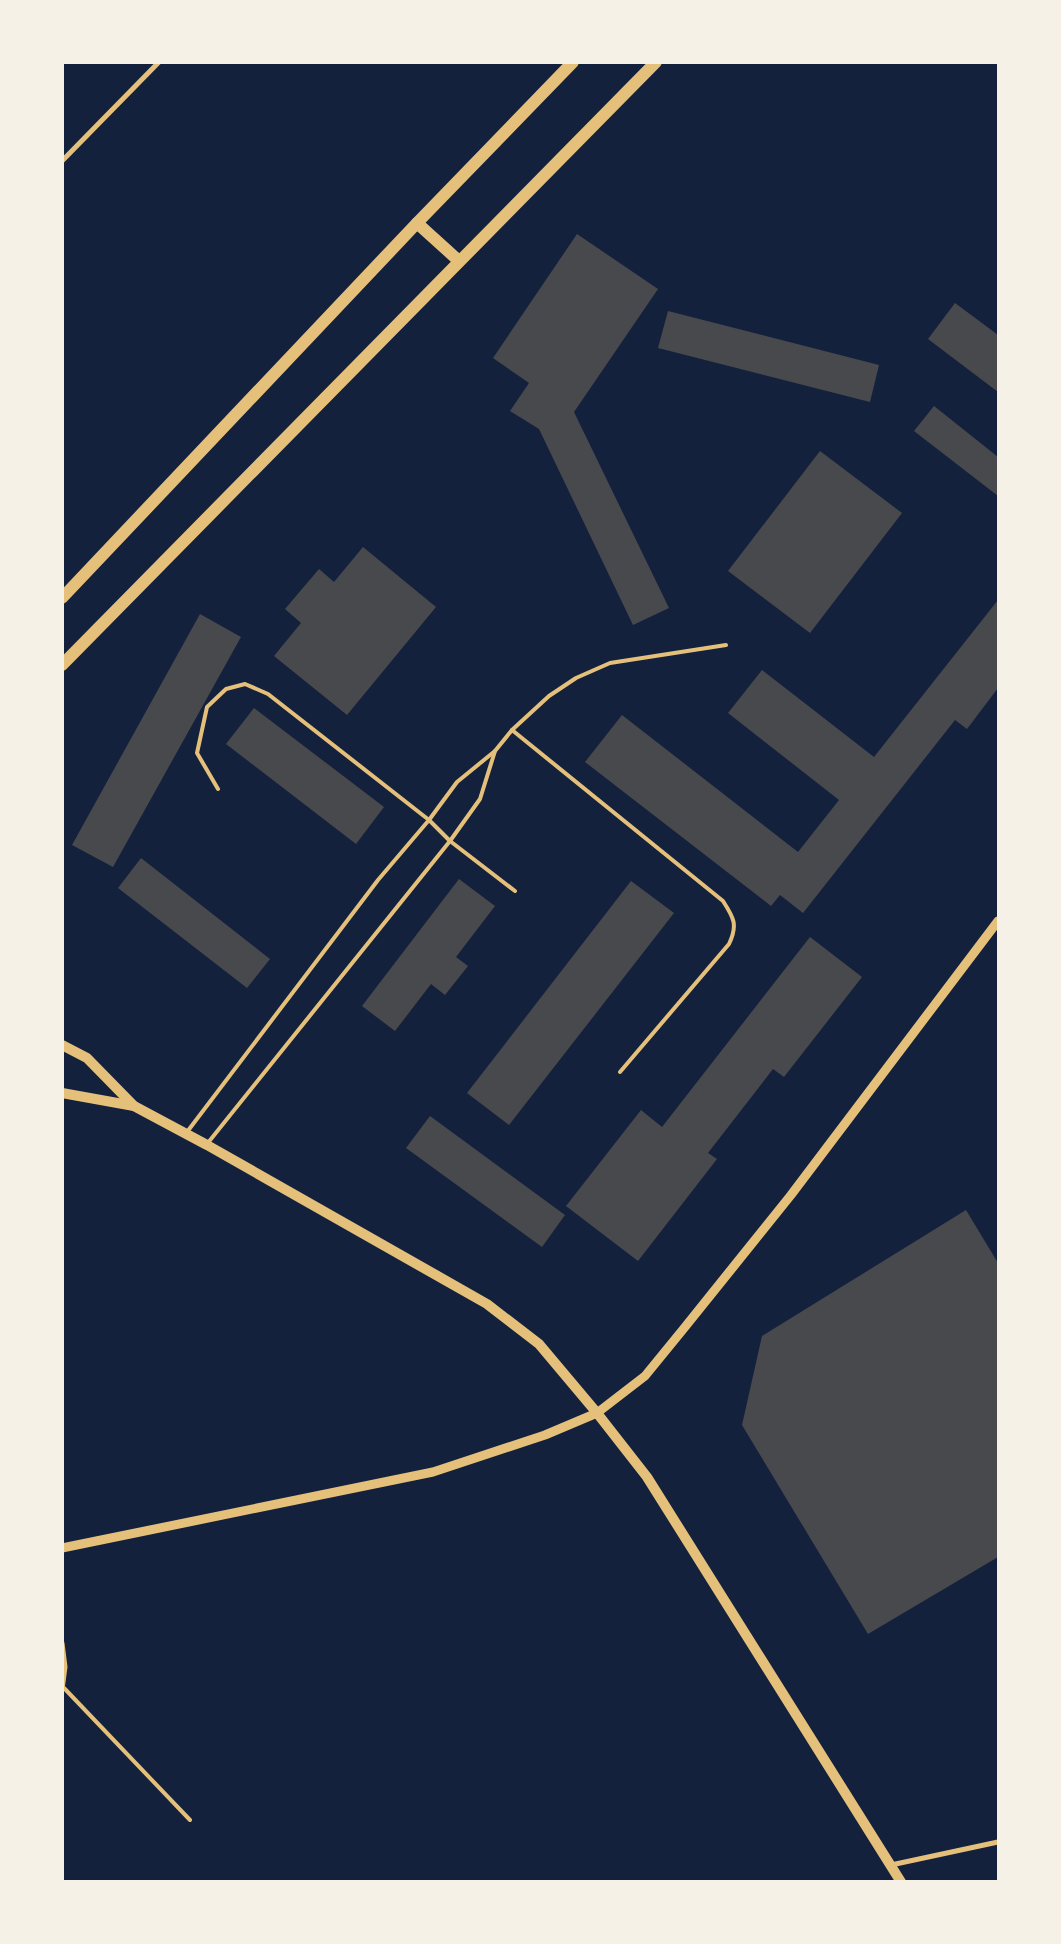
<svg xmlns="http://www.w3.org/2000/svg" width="1061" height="1944" viewBox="0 0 1061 1944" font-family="Georgia,serif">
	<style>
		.building { fill: #48494c }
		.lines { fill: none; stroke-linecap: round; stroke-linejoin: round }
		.service { stroke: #e5c07b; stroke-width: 4 }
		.minor { stroke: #e5c07b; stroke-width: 5 }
		.tertiary { stroke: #e5c07b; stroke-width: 9 }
		.secondary { stroke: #e5c07b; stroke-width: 10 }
		.primary { stroke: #e5c07b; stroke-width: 12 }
	</style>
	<rect width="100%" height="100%" fill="#14213d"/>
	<!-- building -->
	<g class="building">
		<path d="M577 234 658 289 574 412 669 608 633 625 539 429 510 411 529 383 493 358Z"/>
		<path d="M955 303 998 335V392L928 339Z"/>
		<path d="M668 311 879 365 870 402 658 348Z"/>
		<path d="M934 406 998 457V496L914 431Z"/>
		<path d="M820 451 902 513 810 633 728 571Z"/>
		<path d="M363 547 436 607 347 715 274 656 301 623 285 609 319 569 334 582Z"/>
		<path d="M998 600V688L967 729 955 720 803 913 780 895 771 906 585 762 622 715 798 852 839 800 728 713 762 670 874 757Z"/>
		<path d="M200 614 241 637 113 867 72 845Z"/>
		<path d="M254 708 384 807 356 844 226 744Z"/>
		<path d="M141 858 270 959 247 988 118 888Z"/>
		<path d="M459 879 495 906 456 957 468 966 445 995 431 984 395 1031 362 1006Z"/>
		<path d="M631 881 674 913 509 1125 467 1093Z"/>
		<path d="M810 937 862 977 784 1077 773 1069 708 1153 717 1159 638 1261 566 1206 641 1110 662 1127Z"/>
		<path d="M430 1116 565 1215 542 1247 406 1148Z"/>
		<path d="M966 1210 998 1263V1557L868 1634 742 1425 762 1336Z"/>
	</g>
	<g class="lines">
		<!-- service -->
		<g class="service">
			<path d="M512 730 723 901C734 918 738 925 729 944L620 1072"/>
			<path d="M218 789 197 753 207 707 226 689 245 684 268 694 429 820 450 841 515 891"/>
			<path d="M187 1132 378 880 429 820 457 782 495 751 512 730 549 696 576 678 610 663 726 645"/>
			<path d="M207 1144 450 841 480 799 495 751"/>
			<path d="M64 1688 190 1820"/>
		</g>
		<!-- minor -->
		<g class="minor">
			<path d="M62 161 159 62"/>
			<path d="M62 1643 65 1667 62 1690"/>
			<path d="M891 1865 998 1842"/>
		</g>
		<!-- tertiary -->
		<path class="tertiary" d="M62 1548 433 1472 545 1435 597 1413 645 1376 685 1327 791 1195 998 921"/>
		<!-- secondary -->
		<g class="secondary">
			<path d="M62 1045 87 1058 134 1106 207 1145 487 1304 539 1344 597 1413 647 1477 901 1882"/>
			<path d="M62 1093 134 1106"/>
		</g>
		<!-- primary -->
		<g class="primary">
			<path d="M417 223 459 261"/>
			<path d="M62 598 417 223 573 62"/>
			<path d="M62 665 656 62"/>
		</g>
	</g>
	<!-- border -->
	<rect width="1061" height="1944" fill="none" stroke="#f6f1e7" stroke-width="128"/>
</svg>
